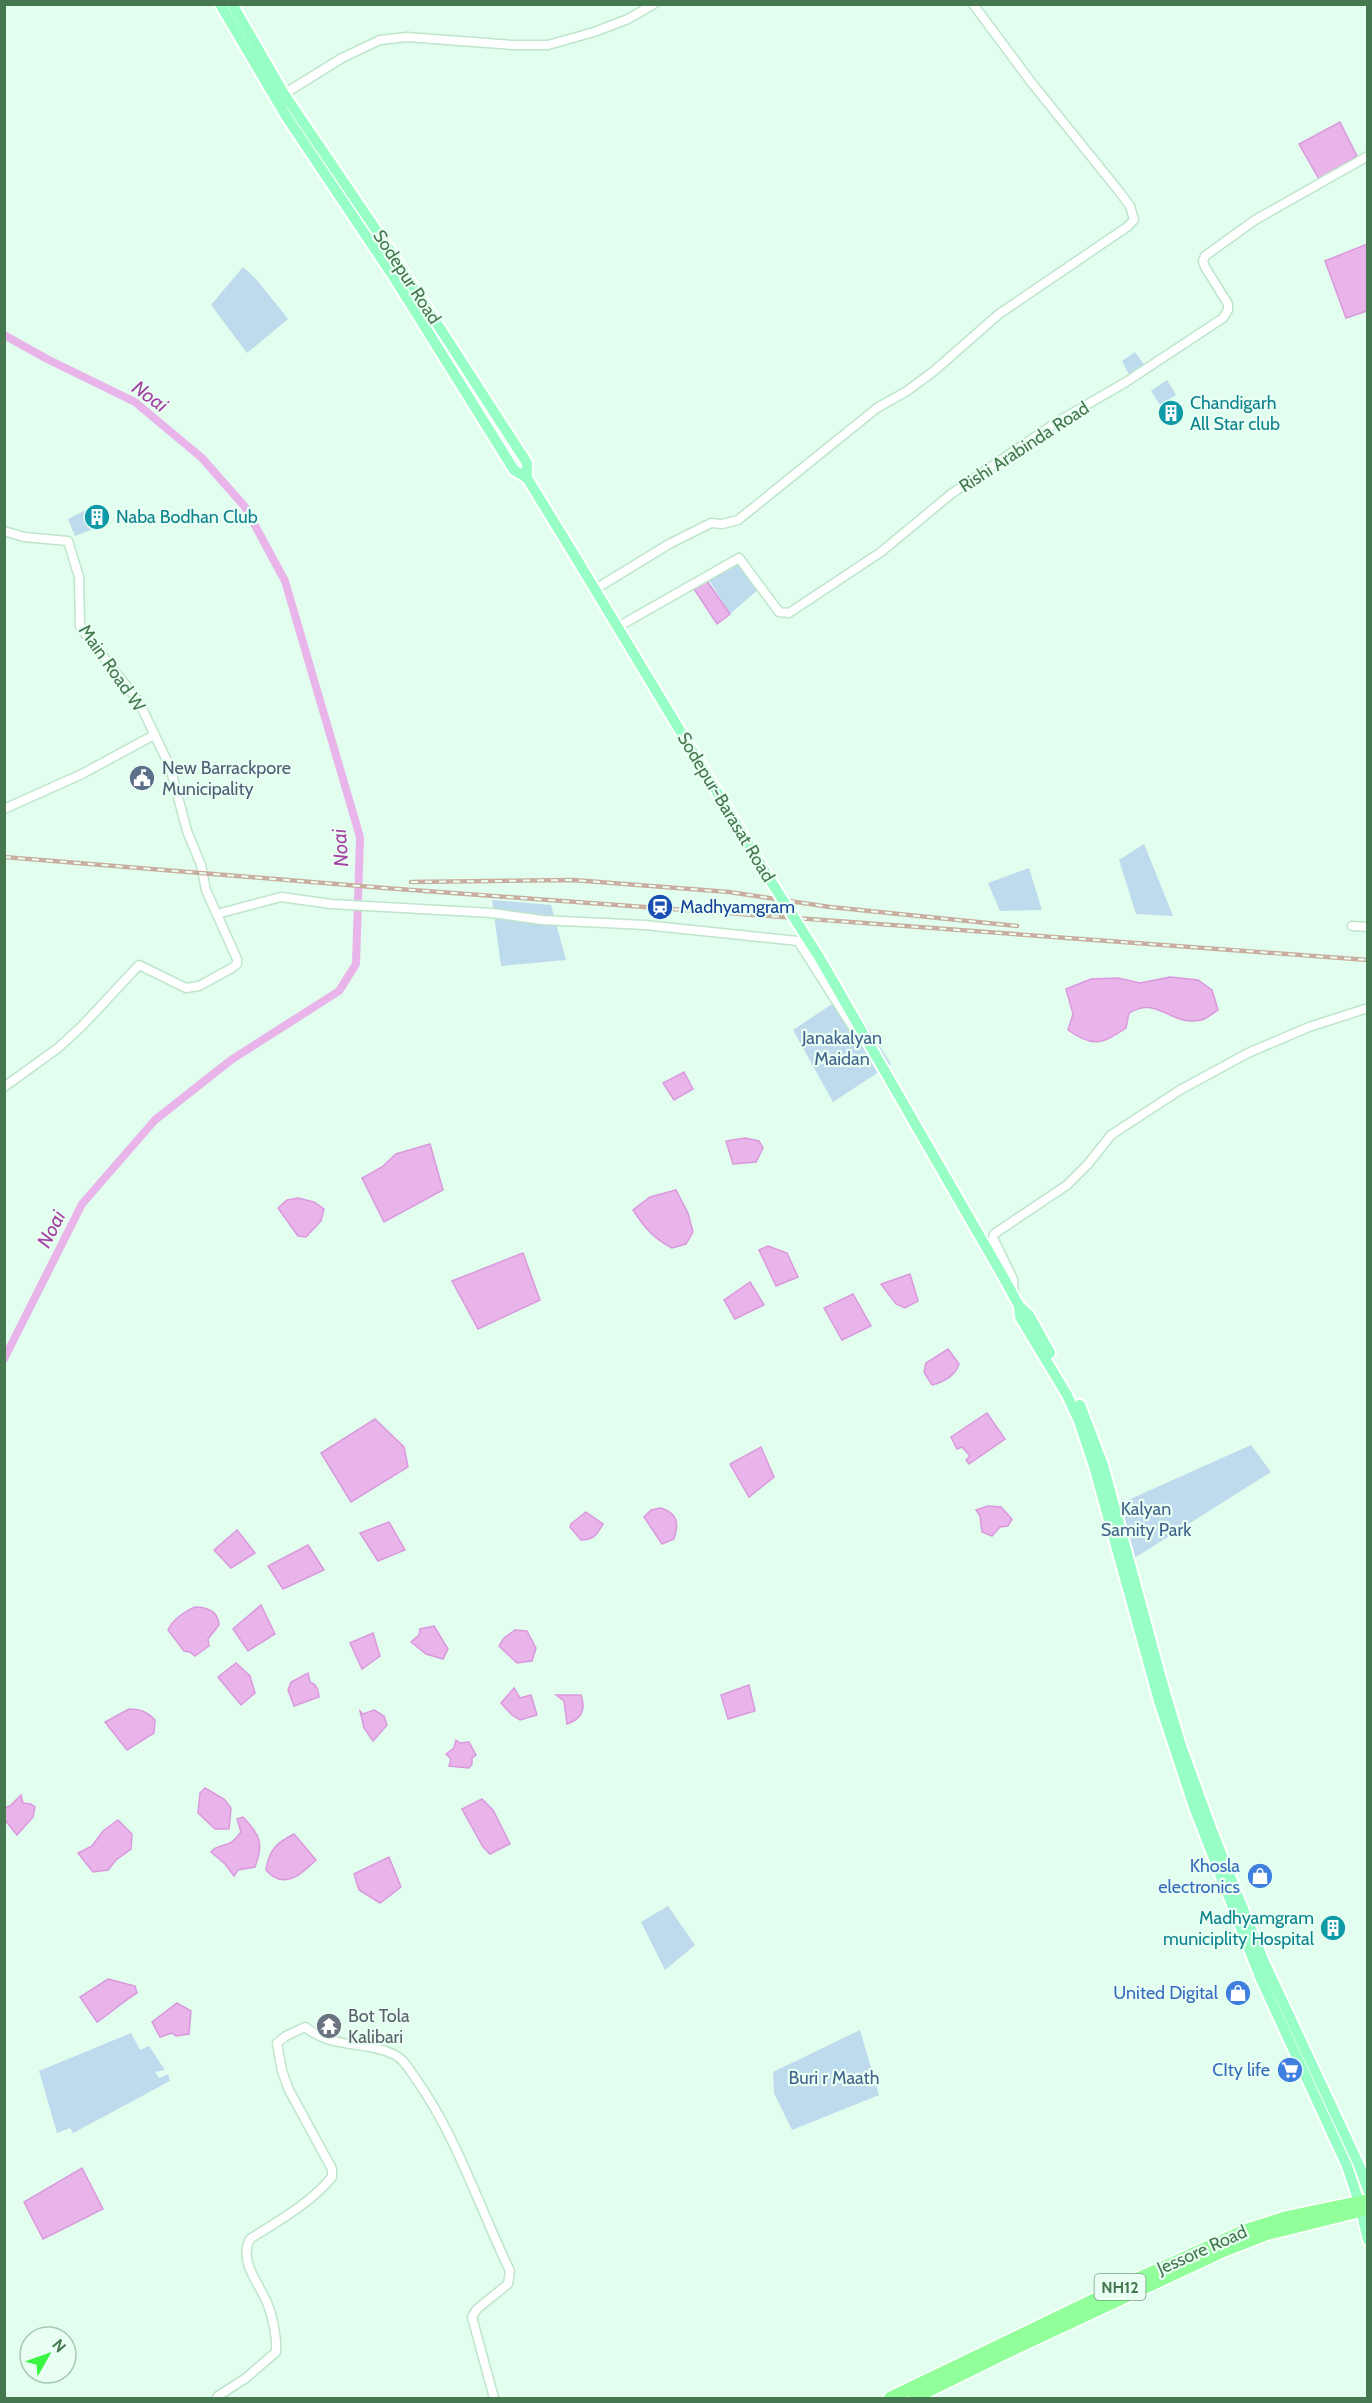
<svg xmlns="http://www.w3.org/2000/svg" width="1372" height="2403" viewBox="0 0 1372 2403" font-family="Cabin,sans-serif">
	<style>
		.green { fill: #bedaed }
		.water { fill: #e8b4ea; stroke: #db99dd; stroke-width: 1.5 }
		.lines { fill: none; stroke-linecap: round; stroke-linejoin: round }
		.canal { stroke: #e8b4ea; stroke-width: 8 }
		.minor-casing { stroke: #bee6ca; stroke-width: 11 }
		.major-casing { stroke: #fff; stroke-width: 14 }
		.highway-casing { stroke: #fff; stroke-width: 15 }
		.minor { stroke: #fff; stroke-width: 8 }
		.major { stroke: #97ffc6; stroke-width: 10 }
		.highway { stroke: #91ff9a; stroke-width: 12 }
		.rail-casing { stroke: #c9ae9f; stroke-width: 4.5 }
		.rail { stroke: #e9fff3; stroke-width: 2; stroke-dasharray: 7; stroke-linecap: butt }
		.major-bridge-casing { stroke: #fff; stroke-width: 14; stroke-linecap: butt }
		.major-bridge { stroke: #97ffc6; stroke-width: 10 }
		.labels { text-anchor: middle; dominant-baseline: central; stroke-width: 4.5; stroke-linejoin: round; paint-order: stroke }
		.shield { fill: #e9fff3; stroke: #76a080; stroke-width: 1.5 }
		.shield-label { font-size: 16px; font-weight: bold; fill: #45784e }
		.street-label { font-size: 18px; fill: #45784e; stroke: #e9fff3 }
		.culture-label { font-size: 18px; fill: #0d838f; stroke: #e9fff3; text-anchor: start }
		.service-label { font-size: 18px; fill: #4e5e75; stroke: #e9fff3; text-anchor: start }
		.transit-label { font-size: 18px; fill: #164399; stroke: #e9fff3; text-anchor: start }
		.park-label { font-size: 18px; fill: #41648c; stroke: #e9fff3 }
		.shop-label { font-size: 18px; fill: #366cbe; stroke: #e9fff3; text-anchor: end }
		.worship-label { font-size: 18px; fill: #5b616d; stroke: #e9fff3; text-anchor: start }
		.water-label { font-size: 20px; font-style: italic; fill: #a344a4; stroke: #e9fff3 }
	</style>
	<rect width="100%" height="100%" fill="#e1feee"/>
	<!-- green -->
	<g class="green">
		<path d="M243 267 257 280 288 319 247 353 211 305Z"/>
		<path d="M1135 352 1146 367 1130 377 1122 361Z"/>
		<path d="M1167 380 1176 395 1160 405 1151 391Z"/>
		<path d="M90 508 96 528 75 536 68 519Z"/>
		<path d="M739 562 760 588 730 614 709 580Z"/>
		<path d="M1144 844 1173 916 1136 914 1119 860Z"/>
		<path d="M1029 868 1042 910 1000 911 988 883Z"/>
		<path d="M492 900 551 905 566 960 501 966Z"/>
		<path d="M847 994 891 1064 833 1102 793 1030Z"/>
		<path d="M1251 1445 1271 1472 1128 1562 1117 1505Z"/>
		<path d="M668 1906 695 1945 665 1970 641 1922Z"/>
		<path d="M860 2030 879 2095 792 2130 774 2093 773 2072Z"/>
		<path d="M131 2033 140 2050 149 2046 165 2070 155 2072 159 2078 168 2074 170 2081 73 2133 70 2128 57 2133 39 2071Z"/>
	</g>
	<!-- water -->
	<g class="water">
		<path d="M1340 122 1357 156 1319 179 1299 144Z"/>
		<path d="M1367 244V311L1346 318 1325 261Z"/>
		<path d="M707 581 730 614 717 624 694 589Z"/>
		<path d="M1170 977 1198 980 1212 990 1218 1010C1213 1013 1207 1019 1201 1020 1170 1027 1159 995 1129 1013L1126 1028C1102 1044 1093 1048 1068 1030L1073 1014 1066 989 1091 979 1118 978 1140 983Z"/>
		<path d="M684 1072 693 1089 674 1100 663 1083Z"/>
		<path d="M745 1138 759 1141 763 1148 756 1162 733 1164 726 1141Z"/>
		<path d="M430 1144 443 1190 384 1222 362 1178 382 1167 396 1154Z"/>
		<path d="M676 1190 688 1213 693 1232 686 1244 672 1248C654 1239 644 1227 633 1210L650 1197Z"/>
		<path d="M298 1198 314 1202 324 1209 321 1221 306 1237 298 1236 278 1208 287 1200Z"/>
		<path d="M768 1246 787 1253 798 1277 776 1286 759 1250Z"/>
		<path d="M523 1253 540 1300 478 1329 452 1281Z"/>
		<path d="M910 1274 918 1301 905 1308 896 1304 881 1284Z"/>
		<path d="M750 1282 764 1305 735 1319 724 1300Z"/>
		<path d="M853 1294 871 1326 842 1340 824 1308Z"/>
		<path d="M948 1349 959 1364C955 1376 944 1382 932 1385L924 1372 926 1363Z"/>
		<path d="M987 1413 1005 1439 969 1464 966 1460 970 1456 962 1447 957 1449 951 1437Z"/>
		<path d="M375 1419 404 1447 408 1467 351 1502 321 1453Z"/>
		<path d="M761 1447 774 1477 749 1497 730 1464Z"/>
		<path d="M988 1506 1001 1507 1012 1519 1008 1526 1000 1527 992 1536 982 1532 980 1516 976 1510Z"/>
		<path d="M661 1508C678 1514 679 1523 674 1539L662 1544 644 1517 651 1510Z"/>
		<path d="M586 1512 603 1524C597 1534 594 1540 581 1540L570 1527 571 1524Z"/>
		<path d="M389 1522 405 1550 378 1561 360 1533Z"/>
		<path d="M237 1530 255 1553 231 1568 214 1550Z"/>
		<path d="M308 1545 324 1570 283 1589 268 1566Z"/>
		<path d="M261 1605 275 1634 248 1651 233 1629Z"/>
		<path d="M195 1607C207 1607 218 1611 219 1625L208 1639 209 1646 195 1656 190 1652 184 1651 168 1630C172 1620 185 1611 195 1607Z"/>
		<path d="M434 1626 448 1649 443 1659 426 1654 411 1642 419 1635 420 1629Z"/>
		<path d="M515 1630 527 1631 536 1648 532 1661 517 1663 499 1646 504 1638Z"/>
		<path d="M373 1633 380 1656 362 1669 350 1643Z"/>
		<path d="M236 1663 250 1676 255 1693 241 1705 218 1677Z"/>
		<path d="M308 1673 310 1682C317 1685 318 1689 319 1697L294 1706 288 1690 291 1682Z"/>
		<path d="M749 1685 755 1711 728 1719 721 1695Z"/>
		<path d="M514 1688 520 1698 531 1695 537 1715 520 1720 512 1715 501 1703Z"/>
		<path d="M556 1695H581C586 1709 582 1719 567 1724L564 1701Z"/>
		<path d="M129 1709C141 1709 147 1712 155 1720L154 1733 127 1750 105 1722Z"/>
		<path d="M374 1710 384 1716 387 1725 373 1741 364 1728 360 1711 363 1714Z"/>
		<path d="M456 1740 460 1743 469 1742 476 1755 472 1758V1764L469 1768 449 1766 451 1759 446 1754 454 1748Z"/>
		<path d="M205 1788 224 1799 231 1808 229 1829H215L198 1813 200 1793Z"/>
		<path d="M21 1795 23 1803 31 1804 35 1807 33 1817 17 1835 5 1820V1807L10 1806Z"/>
		<path d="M482 1799 493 1810 510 1844 490 1854 483 1847 462 1809Z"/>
		<path d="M243 1817C260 1835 264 1843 255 1867L238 1870 234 1876 225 1864 211 1852C216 1845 222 1847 230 1843 235 1841 237 1836 241 1832L237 1819Z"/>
		<path d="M118 1820 132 1834 131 1849 116 1860 108 1870 93 1872 78 1853 92 1846 103 1831Z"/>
		<path d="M294 1834 316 1860C302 1874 284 1891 266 1870 269 1850 276 1843 294 1834Z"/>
		<path d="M389 1857 401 1887 380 1903 359 1890 354 1874Z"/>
		<path d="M108 1979 135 1986 137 1993C122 2002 111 2013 97 2022L80 1997Z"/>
		<path d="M177 2003 191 2011 189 2034 176 2036 172 2033 160 2037 152 2022Z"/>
		<path d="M82 2168 103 2209 43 2239 24 2202Z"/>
	</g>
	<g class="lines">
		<!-- canal -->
		<path class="canal" d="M4 335 47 359 135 402 202 458 245 507 285 581 360 837 356 964 339 991 231 1060 155 1120 82 1204 4 1359"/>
		<!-- minor casing -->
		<g class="minor-casing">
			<g id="minor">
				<path d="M279 97 342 58 380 40 407 37 512 45H548L594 32 628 19 654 4"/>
				<path d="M4 531 24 537 68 541 79 577 80 627 139 702 170 767 187 831 201 865 206 890 237 959V964L232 968 199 986 186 988 139 965 82 1026 58 1048 4 1087"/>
				<path d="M602 585 669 544 711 523 722 524 738 520 877 408 907 391 934 371 999 314 1127 227 1134 220 1130 206 1118 190 1031 82 973 4"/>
				<path d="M623 624 739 558 779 612 789 613 881 552 951 494 1057 422 1126 382 1223 318 1228 310V304L1205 267 1203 261 1205 256 1255 220 1368 156"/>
				<path d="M4 809 82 774 154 735"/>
				<path d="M217 914 281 897 331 904 492 913 542 920 645 925 798 941 861 1040"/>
				<path d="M1352 926 1368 927"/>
				<path d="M1014 1294 1013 1279 993 1238 994 1234 1067 1185 1088 1164 1111 1135 1180 1090 1248 1053 1309 1027 1368 1008"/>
				<path d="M217 2398 218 2396 246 2378 276 2352C277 2338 273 2318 268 2305 260 2284 238 2262 250 2239 278 2221 311 2203 332 2177V2169L289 2090 282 2071 277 2043 286 2036 305 2027C334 2050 365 2040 395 2055 405 2060 410 2071 416 2079 457 2137 479 2207 510 2271L508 2284 477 2309 472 2317 494 2398"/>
			</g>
		</g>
		<!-- major casing -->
		<g class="major-casing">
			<g id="major">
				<path d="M220 4 286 116 395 279 514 470 527 478"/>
				<path d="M232 4 284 94 385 243 527 463V478L573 553"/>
				<path d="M1005 1280 1019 1306 1020 1317 1067 1395 1079 1421 1094 1466 1159 1701 1194 1807 1260 1977 1347 2166 1359 2202 1368 2240"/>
				<path d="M1019 1306 1029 1315 1050 1353"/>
				<path d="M1080 1405 1103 1465 1162 1682 1180 1743 1211 1828 1264 1962 1359 2165 1368 2190"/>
			</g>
		</g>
		<!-- highway casing -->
		<g class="highway-casing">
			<g id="highway">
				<path d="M890 2398 1137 2279 1246 2230 1287 2217 1368 2200"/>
				<path d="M914 2398 1001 2355 1221 2252 1267 2234 1368 2209"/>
			</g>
		</g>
		<!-- minor -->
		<use href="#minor" class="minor"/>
		<!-- major -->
		<use href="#major" class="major"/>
		<!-- highway -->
		<use href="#highway" class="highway"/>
		<!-- rail casing -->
		<g class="rail-casing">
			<g id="rail">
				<path d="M4 857 385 888 1368 960"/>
				<path d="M411 882 573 880 729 892 830 907 1017 926"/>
			</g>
		</g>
		<!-- rail -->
		<use href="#rail" class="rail"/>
		<!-- major-bridge casing -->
		<g class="major-bridge-casing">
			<path id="major-bridge" d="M573 553 770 880 819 957 1005 1280"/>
		</g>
		<!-- major-bridge -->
		<use href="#major-bridge" class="major-bridge"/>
	</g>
	<!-- icons -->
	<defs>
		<g id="building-disc" transform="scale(1.35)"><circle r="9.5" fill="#0f9aa8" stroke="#e9fff3"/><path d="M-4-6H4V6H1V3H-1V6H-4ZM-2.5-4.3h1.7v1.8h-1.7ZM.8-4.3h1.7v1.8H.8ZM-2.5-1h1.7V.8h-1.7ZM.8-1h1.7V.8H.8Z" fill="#fff"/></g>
		<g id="civic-disc" transform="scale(1.35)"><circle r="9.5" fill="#5c6f8a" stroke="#e9fff3"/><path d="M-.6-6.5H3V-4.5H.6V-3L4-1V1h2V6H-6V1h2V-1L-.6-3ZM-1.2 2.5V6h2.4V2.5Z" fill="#fff"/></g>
		<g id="station-disc" transform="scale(1.35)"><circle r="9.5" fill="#1a4fb4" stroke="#e9fff3"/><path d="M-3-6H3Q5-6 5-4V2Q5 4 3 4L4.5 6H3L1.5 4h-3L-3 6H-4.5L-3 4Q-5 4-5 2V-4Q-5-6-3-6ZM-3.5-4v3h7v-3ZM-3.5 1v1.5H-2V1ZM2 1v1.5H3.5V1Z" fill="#fff"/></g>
		<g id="shop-disc" transform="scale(1.35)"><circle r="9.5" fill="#3f7fe0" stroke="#e9fff3"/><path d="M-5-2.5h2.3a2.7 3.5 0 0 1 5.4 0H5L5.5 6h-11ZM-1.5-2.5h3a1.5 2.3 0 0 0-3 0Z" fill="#fff"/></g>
		<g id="temple-disc" transform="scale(1.35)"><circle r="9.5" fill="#6b7280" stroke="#e9fff3"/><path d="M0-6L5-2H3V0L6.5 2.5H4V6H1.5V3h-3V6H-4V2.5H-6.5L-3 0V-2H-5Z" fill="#fff"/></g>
		<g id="supermarket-disc" transform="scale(1.35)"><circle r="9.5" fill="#3f7fe0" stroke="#e9fff3"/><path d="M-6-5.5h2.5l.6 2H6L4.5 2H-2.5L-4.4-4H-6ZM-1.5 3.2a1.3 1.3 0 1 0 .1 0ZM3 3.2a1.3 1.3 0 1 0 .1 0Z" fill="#fff"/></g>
	</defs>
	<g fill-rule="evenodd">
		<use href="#building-disc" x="1171" y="413"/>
		<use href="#building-disc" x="97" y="517"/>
		<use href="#civic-disc" x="142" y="778"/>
		<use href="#station-disc" x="660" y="907"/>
		<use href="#shop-disc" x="1260" y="1876"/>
		<use href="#building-disc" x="1333" y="1928"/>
		<use href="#shop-disc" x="1238" y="1993"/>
		<use href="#temple-disc" x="329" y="2026"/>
		<use href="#supermarket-disc" x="1290" y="2070"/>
	</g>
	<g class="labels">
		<!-- shield labels -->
		<rect class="shield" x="1094.5" y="2274" width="51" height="26" rx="4.5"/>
		<g class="shield-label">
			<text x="1120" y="2287">NH12</text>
		</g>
		<!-- street labels -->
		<g class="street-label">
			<text transform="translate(407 277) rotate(57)">Sodepur Road</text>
			<text transform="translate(1024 447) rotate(-33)">Rishi Arabinda Road</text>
			<text transform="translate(112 668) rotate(55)">Main Road W</text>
			<text transform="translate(726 807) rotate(59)">Sodepur-Barasat Road</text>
			<text transform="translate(1202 2250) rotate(-24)">Jessore Road</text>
		</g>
		<!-- culture labels -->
		<g class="culture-label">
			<text x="1190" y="403">Chandigarh<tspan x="1190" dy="21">All Star club</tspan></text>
			<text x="116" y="517">Naba Bodhan Club</text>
			<text x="1314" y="1918" text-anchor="end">Madhyamgram<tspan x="1314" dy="21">municiplity Hospital</tspan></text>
		</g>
		<!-- service labels -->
		<g class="service-label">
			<text x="162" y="768">New Barrackpore<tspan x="162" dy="21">Municipality</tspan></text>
		</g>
		<!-- transit labels -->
		<g class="transit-label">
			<text x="680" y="907">Madhyamgram</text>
		</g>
		<!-- park labels -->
		<g class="park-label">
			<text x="842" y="1038">Janakalyan<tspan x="842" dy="21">Maidan</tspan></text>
			<text x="1146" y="1509">Kalyan<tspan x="1146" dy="21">Samity Park</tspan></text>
			<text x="834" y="2078">Buri r Maath</text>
		</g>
		<!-- shop labels -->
		<g class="shop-label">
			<text x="1240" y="1866">Khosla<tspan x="1240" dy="21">electronics</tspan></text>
			<text x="1218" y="1993">United Digital</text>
			<text x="1270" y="2070">CIty life</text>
		</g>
		<!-- worship labels -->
		<g class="worship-label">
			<text x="348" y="2016">Bot Tola<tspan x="348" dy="21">Kalibari</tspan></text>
		</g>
		<!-- water labels -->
		<g class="water-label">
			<text transform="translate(150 396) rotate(36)">Noai</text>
			<text transform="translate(340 848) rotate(-94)">Noai</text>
			<text transform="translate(51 1229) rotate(-63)">Noai</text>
		</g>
	</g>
	<!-- border -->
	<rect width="1372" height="2403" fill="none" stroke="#45784e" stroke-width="12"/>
	<!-- north arrow -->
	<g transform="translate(48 2355) rotate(50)"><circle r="28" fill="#e9fff3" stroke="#a7c9b1" stroke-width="1.5"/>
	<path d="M0-4.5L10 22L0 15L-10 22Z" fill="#3af541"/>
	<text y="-9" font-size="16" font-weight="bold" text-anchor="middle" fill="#45784e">N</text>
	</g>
</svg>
